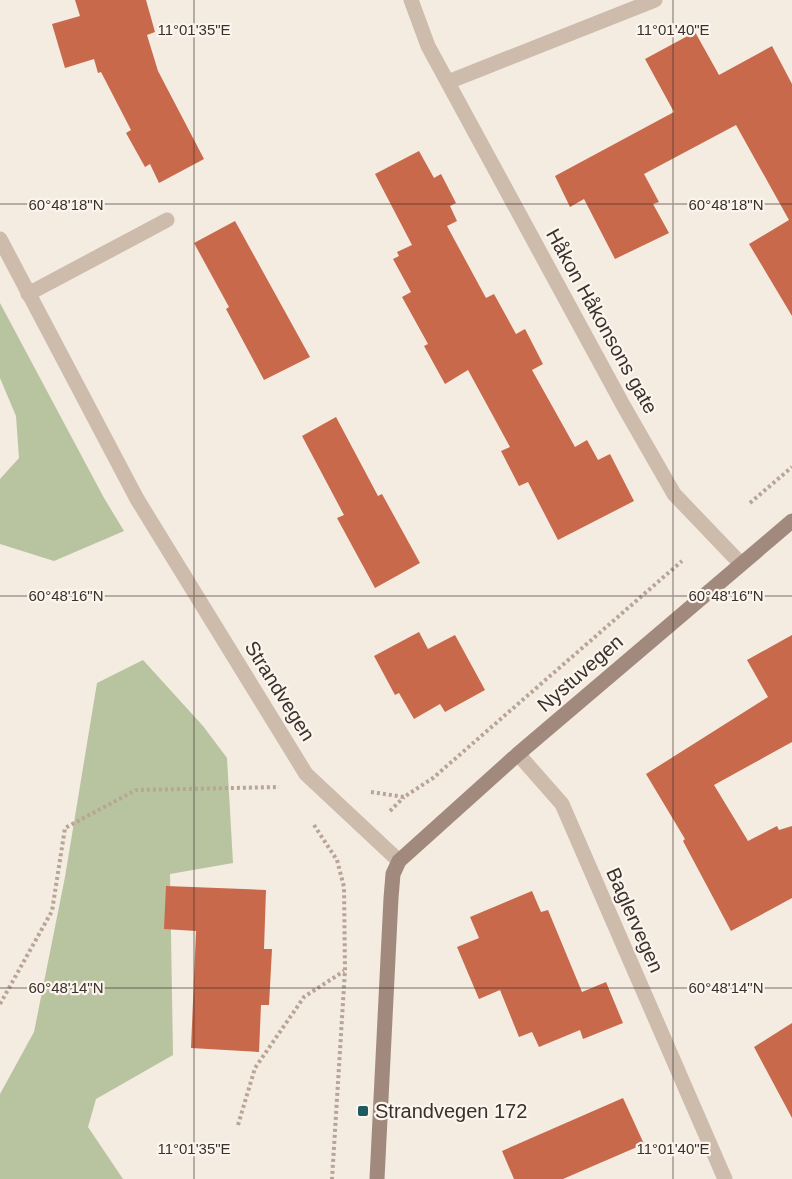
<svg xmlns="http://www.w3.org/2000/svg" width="792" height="1179" viewBox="0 0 792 1179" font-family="Arial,sans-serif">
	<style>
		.green { fill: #b8c4a0 }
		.building { fill: #c8694b }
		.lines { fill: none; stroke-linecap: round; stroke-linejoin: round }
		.path { stroke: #b9a596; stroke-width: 4; stroke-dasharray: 3 3; stroke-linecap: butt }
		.lane { stroke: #cdbbac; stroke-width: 15 }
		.street { stroke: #cdbbac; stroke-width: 15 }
		.secondary { stroke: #a18a7d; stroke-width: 15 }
		.ticks { fill: none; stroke: #3b302b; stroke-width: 1.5; stroke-opacity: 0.45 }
		.poi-dot { fill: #1f5a5e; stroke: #fbf5ee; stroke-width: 2 }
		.labels { text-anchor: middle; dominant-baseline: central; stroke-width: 4.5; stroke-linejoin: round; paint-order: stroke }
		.street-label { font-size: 20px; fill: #3b302b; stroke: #fbf5ee }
		.poi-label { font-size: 20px; fill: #3b302b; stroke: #fbf5ee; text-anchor: start }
		.ticks-label { font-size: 15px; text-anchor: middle; fill: #3b302b; stroke: #fbf5ee; stroke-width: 4.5; stroke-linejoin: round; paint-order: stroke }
	</style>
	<rect width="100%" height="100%" fill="#f4ebe1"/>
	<!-- green -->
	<g class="green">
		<path d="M0 303 104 498 124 531 54 561 0 544V479L19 458 16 416 0 378Z"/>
		<path d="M143 660 203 726 227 758 233 863 170 874 173 1055 96 1099 88 1127 123 1179H0V1094L34 1032 65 877 97 683Z"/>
	</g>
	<!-- building -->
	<g class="building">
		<path d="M75 0H146L155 32 147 35 158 71 204 159 159 183 150 164 145 167 126 133 131 130 101 72 98 73 94 59 65 68 52 24 80 16Z"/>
		<path d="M695 32 719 75 772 46 792 84V316L749 244 789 220 736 125 644 174 659 202 653 204 669 233 615 259 584 199 570 207 555 176 674 112 645 59Z"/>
		<path d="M419 151 434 178 441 174 456 203 450 206 457 221 447 226 486 298 494 294 516 334 525 329 543 364 532 370 575 447 587 440 598 460 610 454 634 501 558 540 528 482 519 486 501 451 510 447 468 370 445 384 424 346 428 344 402 297 411 292 393 259 399 256 397 252 412 245 375 174Z"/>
		<path d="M235 221 310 357 264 380 226 309 229 307 194 243Z"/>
		<path d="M336 417 378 496 382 494 420 563 375 588 337 518 344 515 302 436Z"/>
		<path d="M419 632 428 649 455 635 485 690 445 712 440 704 414 719 399 693 395 695 374 656Z"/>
		<path d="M792 635V742L714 785 748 841 777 826 779 830 792 826V898L731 931 683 841 685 839 646 774 768 697 747 660Z"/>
		<path d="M166 886 266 890 264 949H272L269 1005H261L259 1052 191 1048 196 931 164 929Z"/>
		<path d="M532 891 541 912 548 910 582 992 606 982 623 1023 583 1039 580 1030 539 1047 532 1032 519 1037 500 990 479 999 457 947 479 938 470 917Z"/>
		<path d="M792 1023V1118L754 1047Z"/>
		<path d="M623 1098 644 1144 563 1179H514L502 1151Z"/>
	</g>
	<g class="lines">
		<!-- path -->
		<g class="path">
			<path d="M750 503 792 467"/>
			<path d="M371 792 404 797 433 778 682 561"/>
			<path d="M390 811 404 797"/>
			<path d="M314 825 337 860 344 887 345 970 332 1179"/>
			<path d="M0 1004 52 911 65 828 136 790 279 787"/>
			<path d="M238 1125 255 1068 304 997 344 971"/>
		</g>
		<!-- lane -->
		<path class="lane" d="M28 294 167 220"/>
		<!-- street -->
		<g class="street">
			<path d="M411 0 428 46 623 405 674 494 741 564"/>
			<path d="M448 82 655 0"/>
			<path d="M0 239 137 499 306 774 399 861"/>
			<path d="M518 754 562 804 725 1179"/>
		</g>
		<!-- secondary -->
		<path class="secondary" d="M377 1179 391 898 393 874 399 861 518 754 792 521"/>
	</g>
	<!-- ticks -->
	<path class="ticks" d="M194 0V1179M673 0V1179M0 204H792M0 596H792M0 988H792"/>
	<!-- markers -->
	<rect class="poi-dot" x="357" y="1105" width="12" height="12" rx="3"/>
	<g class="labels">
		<!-- street labels -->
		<g class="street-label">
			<text transform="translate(602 321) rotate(61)">Håkon Håkonsons gate</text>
			<text transform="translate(580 673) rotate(-41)">Nystuvegen</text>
			<text transform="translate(280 691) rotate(58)">Strandvegen</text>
			<text transform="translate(635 920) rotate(66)">Baglervegen</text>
		</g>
		<!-- poi labels -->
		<g class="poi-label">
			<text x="375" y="1111">Strandvegen 172</text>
		</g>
	</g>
	<g class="ticks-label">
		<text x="194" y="35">11°01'35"E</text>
		<text x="673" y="35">11°01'40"E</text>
		<text x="66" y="210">60°48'18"N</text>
		<text x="726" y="210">60°48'18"N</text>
		<text x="66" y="601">60°48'16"N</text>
		<text x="726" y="601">60°48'16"N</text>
		<text x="66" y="993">60°48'14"N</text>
		<text x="726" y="993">60°48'14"N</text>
		<text x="194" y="1154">11°01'35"E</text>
		<text x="673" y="1154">11°01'40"E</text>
	</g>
</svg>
